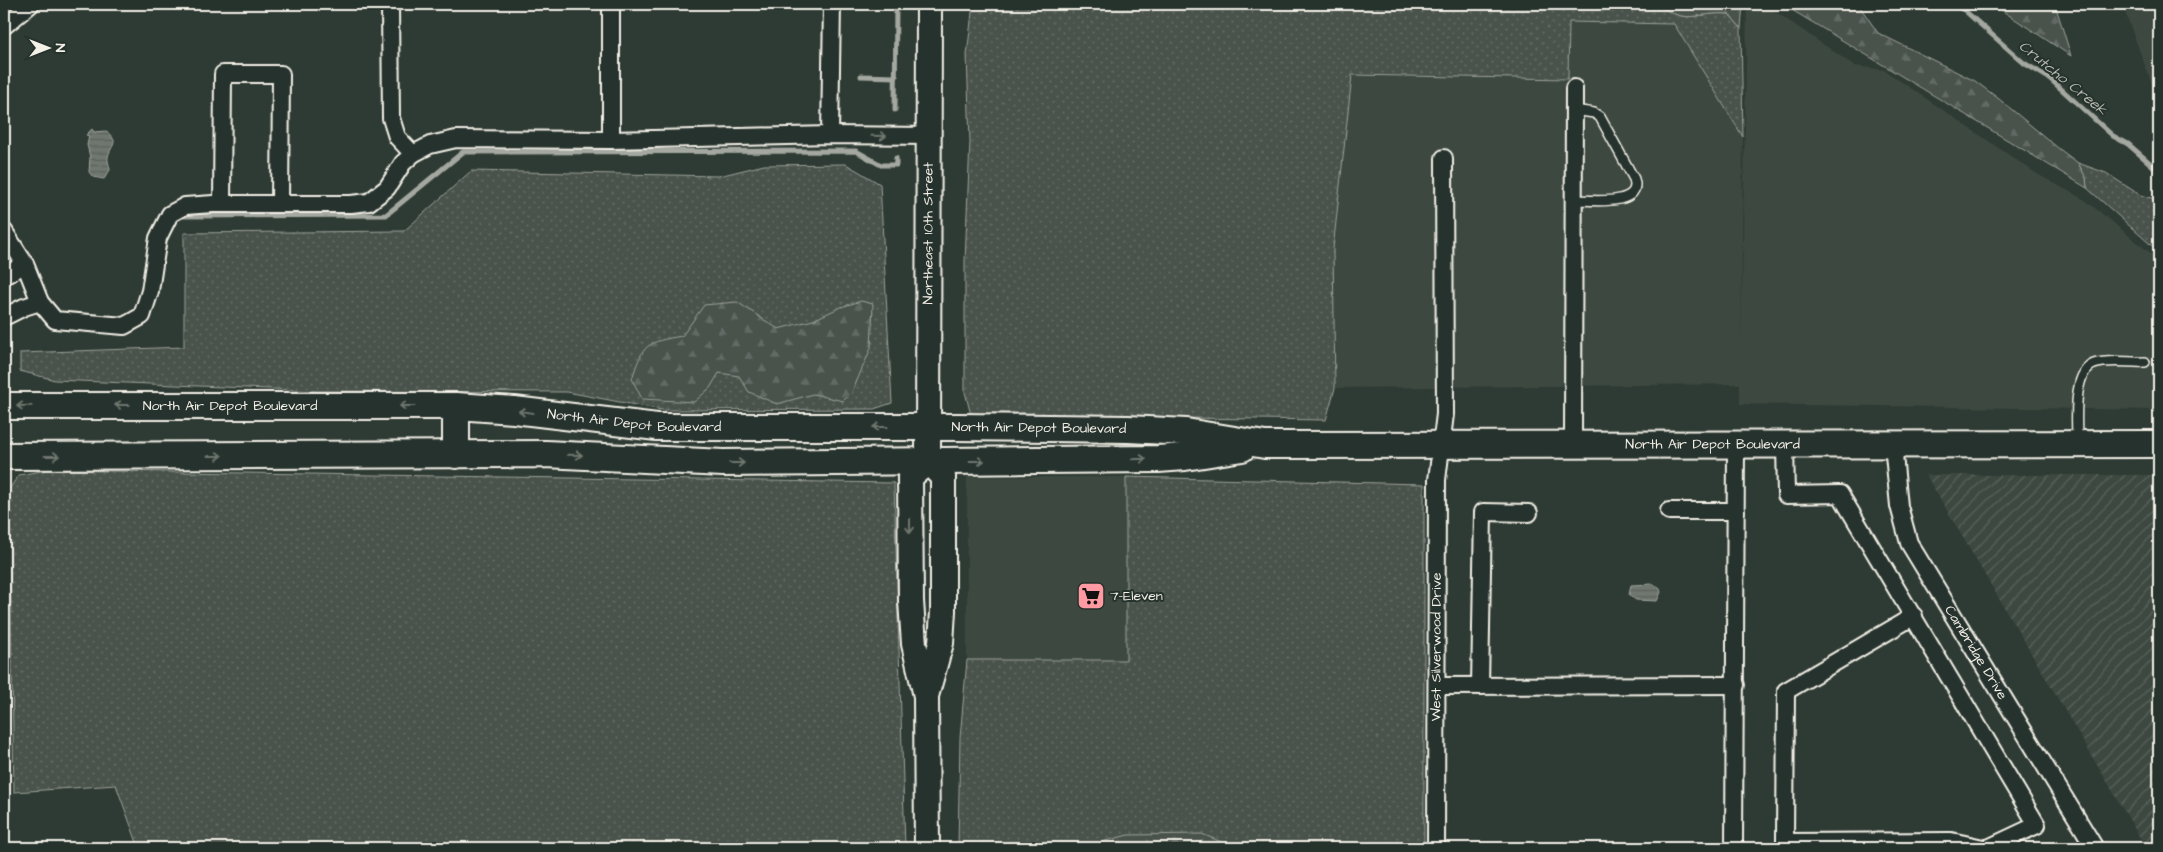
<svg xmlns="http://www.w3.org/2000/svg" width="2163" height="852" viewBox="0 0 2163 852" font-family="'Architects Daughter',sans-serif">
	<style>
		.built { fill: #3c4841 }
		.industrial { fill: url(#industrial-furrows) }
		.grass { fill: url(#grass-dots); stroke: #9ea29a }
		.forest { fill: url(#forest-firs); stroke: #9ea29a }
		.water { fill: url(#water-rules); stroke: #a4a8a0 }
		.lines { fill: none; stroke-linecap: round; stroke-linejoin: round }
		.stream { stroke: #a4a8a0; stroke-width: 5 }
		.service-casing { stroke: #f4f1e8; stroke-width: 12 }
		.minor-casing { stroke: #f4f1e8; stroke-width: 20 }
		.secondary-casing { stroke: #f4f1e8; stroke-width: 28 }
		.primary-casing { stroke: #f4f1e8; stroke-width: 30 }
		.service { stroke: #26332d; stroke-width: 9 }
		.minor { stroke: #26332d; stroke-width: 16 }
		.secondary { stroke: #26332d; stroke-width: 24 }
		.primary { stroke: #26332d; stroke-width: 26 }
		.oneway { stroke: #6e766e }
		.labels { text-anchor: middle; dominant-baseline: central; stroke-width: 4; stroke-linejoin: round; paint-order: stroke }
		.street-label { font-size: 14px; fill: #f4f1e8; stroke: #26332d }
		.poi-label { font-size: 14px; fill: #f4f1e8; stroke: #26332d; text-anchor: start }
		.water-label { font-size: 15px; font-style: italic; fill: #b8bab2; stroke: #26332d }
	</style>
	<defs>
		<pattern id="industrial-furrows" width="10" height="10" patternUnits="userSpaceOnUse" patternTransform="scale(1.25)"><rect width="10" height="10" fill="#3c4841"/><path d="M-1 1l2-2M0 10L10 0M9 11l2-2" fill="none" stroke="#59635c"/></pattern>
		<pattern id="grass-dots" width="8" height="8" patternUnits="userSpaceOnUse" patternTransform="scale(1.25)"><rect width="8" height="8" fill="#48524c"/><path d="M2 2h.1M6 6h.1" fill="none" stroke="#636b66" stroke-width="1.8" stroke-linecap="round"/></pattern>
		<pattern id="forest-firs" width="22" height="20" patternUnits="userSpaceOnUse" patternTransform="scale(1.25)"><rect width="22" height="20" fill="#48524c"/><path d="M5 1l3.5 6h-7zM16 11l3.5 6h-7z" fill="#636b66"/></pattern>
		<pattern id="water-rules" width="6" height="5" patternUnits="userSpaceOnUse" patternTransform="scale(1.25)"><rect width="6" height="5" fill="#6f7770"/><path d="M0 2.5h6" fill="none" stroke="#5c605b"/></pattern>
	</defs>
	<rect width="100%" height="100%" fill="#2e3b34"/>
	<filter id="ink" filterUnits="userSpaceOnUse"><feTurbulence type="fractalNoise" baseFrequency=".02" numOctaves="2"/><feDisplacementMap in="SourceGraphic" scale="10" xChannelSelector="R" yChannelSelector="G"/><feConvolveMatrix kernelMatrix="1 2 1 2 8 2 1 2 1" color-interpolation-filters="sRGB"/></filter>
	<g filter="url(#ink)">
		<!-- built -->
		<g class="built">
			<path d="M1747 4H1764L1855 66 1884 70 2037 174 2085 200 2159 260V410L1740 404V384L1335 388 1333 249 1351 75 1568 79 1569 22 1674 24 1743 137 1741 353Z"/>
			<path d="M2122 4H2159V103Z"/>
			<rect x="967" y="477" width="159" height="183"/>
		</g>
		<!-- industrial -->
		<path class="industrial" d="M1926 475H2159V848H2146Z"/>
		<!-- grass -->
		<g class="grass">
			<path d="M973 4H1003L1006 8 1020 4H1657C1689 27 1696 11 1729 14L1741 28 1743 137 1674 24 1569 22 1568 79 1352 75 1333 249 1335 388 1326 420 971 415 965 392V261L970 142 967 55Z"/>
			<path d="M2078 163 2106 173 2140 195 2159 200V252L2087 188 2086 178Z"/>
			<path d="M846 164 880 184 892 403 874 409 662 410 567 392 318 391 55 380 20 371V353L184 347V233L404 231 471 171 719 176 764 165Z"/>
			<path d="M47 470 894 483 905 848H139L116 785 14 792 9 489 19 475Z"/>
			<path d="M1126 477 1424 484V848H958L960 738 967 660H1126Z"/>
		</g>
		<!-- forest -->
		<g class="forest">
			<path d="M1657 4H1743L1741 28 1729 14C1696 11 1689 27 1657 4Z"/>
			<path d="M1782 4H1858L1878 33 1975 81 1999 99 2058 148 2078 163 2086 178 2087 188Z"/>
			<path d="M1992 4H2055L2071 56Z"/>
			<path d="M861 301 873 304 871 348 852 392 843 401 813 394 777 404 749 392 739 376 719 373 710 388 694 402 642 399 632 379C643 344 646 342 682 336L704 305 737 302 778 329 813 320 841 307Z"/>
			<path d="M1202 834 1236 848H1103L1105 841 1128 835Z"/>
		</g>
		<!-- water -->
		<g class="water">
			<path d="M92 129 94 132 106 131C121 143 111 144 108 157 107 161 110 166 110 170L104 179 93 177 89 172 90 157 87 145 89 136 86 135Z"/>
			<path d="M1653 584 1659 587 1661 592 1657 601 1636 600 1629 595 1631 585Z"/>
		</g>
		<g class="lines">
			<!-- stream -->
			<g class="stream">
				<path d="M1952 4 1964 10 2024 63 2049 78 2113 136 2128 144 2159 171"/>
				<path d="M861 76 896 77"/>
				<path d="M895 110 896 4"/>
				<path d="M184 216 386 215 463 152 856 151 881 165H896V158"/>
			</g>
			<!-- service casing -->
			<g class="service-casing">
				<g id="service">
					<path d="M1574 200C1591 200 1643 207 1634 179L1600 117 1594 113 1574 110"/>
					<path d="M2077 441C2077 422 2072 372 2094 364 2108 359 2130 363 2145 362"/>
				</g>
			</g>
			<!-- minor casing -->
			<g class="minor-casing">
				<g id="minor">
					<path d="M390 4 391 118 397 137 413 154"/>
					<path d="M4 26 31 4"/>
					<path d="M830 135 832 4"/>
					<path d="M611 140V4"/>
					<path d="M222 204 223 74H281L280 204"/>
					<path d="M4 231 25 264 40 302 55 320 124 326 142 316 150 291 158 238 170 214 185 206 213 204H351L369 202 387 188 403 163 413 154 430 145 456 139 611 140 830 135 929 136"/>
					<path d="M4 276 25 264"/>
					<path d="M4 317 24 307 40 302"/>
					<path d="M1785 444 1786 495 1840 494 2037 825 1988 848"/>
					<path id="s1" d="M1893 444 1899 506 1909 543 2095 848"/>
					<path d="M1573 445 1574 88"/>
					<path d="M1669 511H1736"/>
					<path d="M1914 616 1786 691 1785 842 1951 841 1983 848"/>
					<path d="M1437 686 1736 685"/>
					<path d="M1480 686 1483 512 1529 513"/>
					<path id="s2" d="M1436 848 1437 480 1445 414 1444 158"/>
					<path d="M1734 848 1736 444"/>
				</g>
			</g>
			<!-- secondary casing -->
			<g class="secondary-casing">
				<g id="secondary">
					<path id="s3" d="M926 696 941 643 943 611V477L928 462 929 4"/>
					<path d="M927 848 926 696 914 644 911 601 910 477 928 462"/>
				</g>
			</g>
			<!-- primary casing -->
			<g class="primary-casing">
				<g id="primary">
					<path id="s4" d="M4 406H456L514 410 657 427H957L1128 429 1186 432 1265 445 2159 444"/>
					<path d="M456 406V455"/>
					<path d="M4 456 546 454 723 463 1158 459 1185 457 1242 448"/>
				</g>
			</g>
			<!-- service -->
			<use href="#service" class="service"/>
			<!-- minor -->
			<use href="#minor" class="minor"/>
			<!-- secondary -->
			<use href="#secondary" class="secondary"/>
			<!-- primary -->
			<use href="#primary" class="primary"/>
		</g>
		<!-- one-way arrows -->
		<defs><path id="oneway-shaft" d="M-6 0H5M1.5-3L5.5 0L1.5 3" fill="none" stroke-width="1.6" stroke-linecap="round" stroke-linejoin="round" transform="scale(1.25)"/></defs>
		<g class="oneway">
			<use href="#oneway-shaft" transform="translate(879 136) rotate(1)"/>
			<use href="#oneway-shaft" transform="translate(122 405) rotate(-180)"/>
			<use href="#oneway-shaft" transform="translate(24 406) rotate(179)"/>
			<use href="#oneway-shaft" transform="translate(407 406) rotate(-180)"/>
			<use href="#oneway-shaft" transform="translate(526 412) rotate(-172)"/>
			<use href="#oneway-shaft" transform="translate(880 427) rotate(180)"/>
			<use href="#oneway-shaft" transform="translate(575 455) rotate(1)"/>
			<use href="#oneway-shaft" transform="translate(52 456)"/>
			<use href="#oneway-shaft" transform="translate(215 456)"/>
			<use href="#oneway-shaft" transform="translate(1139 459) rotate(-2)"/>
			<use href="#oneway-shaft" transform="translate(977 461)"/>
			<use href="#oneway-shaft" transform="translate(737 463)"/>
			<use href="#oneway-shaft" transform="translate(910 526) rotate(90)"/>
		</g>
	</g>
	<!-- icons -->
	<defs>
		<g id="supermarket-square" transform="scale(1.4375)"><rect x="-9" y="-9" width="18" height="18" rx="4" fill="#ff9aa2" stroke="#26332d"/><path d="M-6-5.5h2.5l.6 2H6L4.5 2H-2.5L-4.4-4H-6ZM-1.5 3.2a1.3 1.3 0 1 0 .1 0ZM3 3.2a1.3 1.3 0 1 0 .1 0Z" fill="#111"/></g>
	</defs>
	<g fill-rule="evenodd">
		<use href="#supermarket-square" x="1091" y="596"/>
	</g>
	<g class="labels">
		<!-- street labels -->
		<g class="street-label">
			<text stroke="none"><textPath href="#s3" startOffset="471">Northeast 10th Street</textPath></text>
			<text stroke="none"><textPath href="#s4" startOffset="226">North Air Depot Boulevard</textPath></text>
			<text stroke="none"><textPath href="#s4" startOffset="631">North Air Depot Boulevard</textPath></text>
			<text stroke="none"><textPath href="#s4" startOffset="1036">North Air Depot Boulevard</textPath></text>
			<text stroke="none"><textPath href="#s4" startOffset="1711">North Air Depot Boulevard</textPath></text>
			<text stroke="none"><textPath href="#s2" startOffset="201">West Silverwood Drive</textPath></text>
			<text stroke="none"><textPath href="#s1" startOffset="229">Cambridge Drive</textPath></text>
		</g>
		<!-- poi labels -->
		<g class="poi-label">
			<text x="1110" y="596">7-Eleven</text>
		</g>
		<!-- water labels -->
		<g class="water-label">
			<text transform="translate(2063 78) rotate(39)">Crutcho Creek</text>
		</g>
	</g>
	<!-- margin -->
	<rect width="2163" height="852" fill="none" stroke="#26332d" stroke-width="20"/>
	<rect x="10" y="10" width="2143" height="832" fill="none" stroke="#f4f1e8" stroke-width="2" filter="url(#ink)"/>
	<!-- north arrow -->
	<g transform="translate(48 48) rotate(90)" stroke="#26332d" stroke-width="4" paint-order="stroke">
	<path d="M0-4L9 19L0 12L-9 19Z" fill="#f4f1e8"/>
	<text y="-8" font-size="14" font-weight="bold" text-anchor="middle" fill="#f4f1e8">N</text>
	</g>
</svg>
